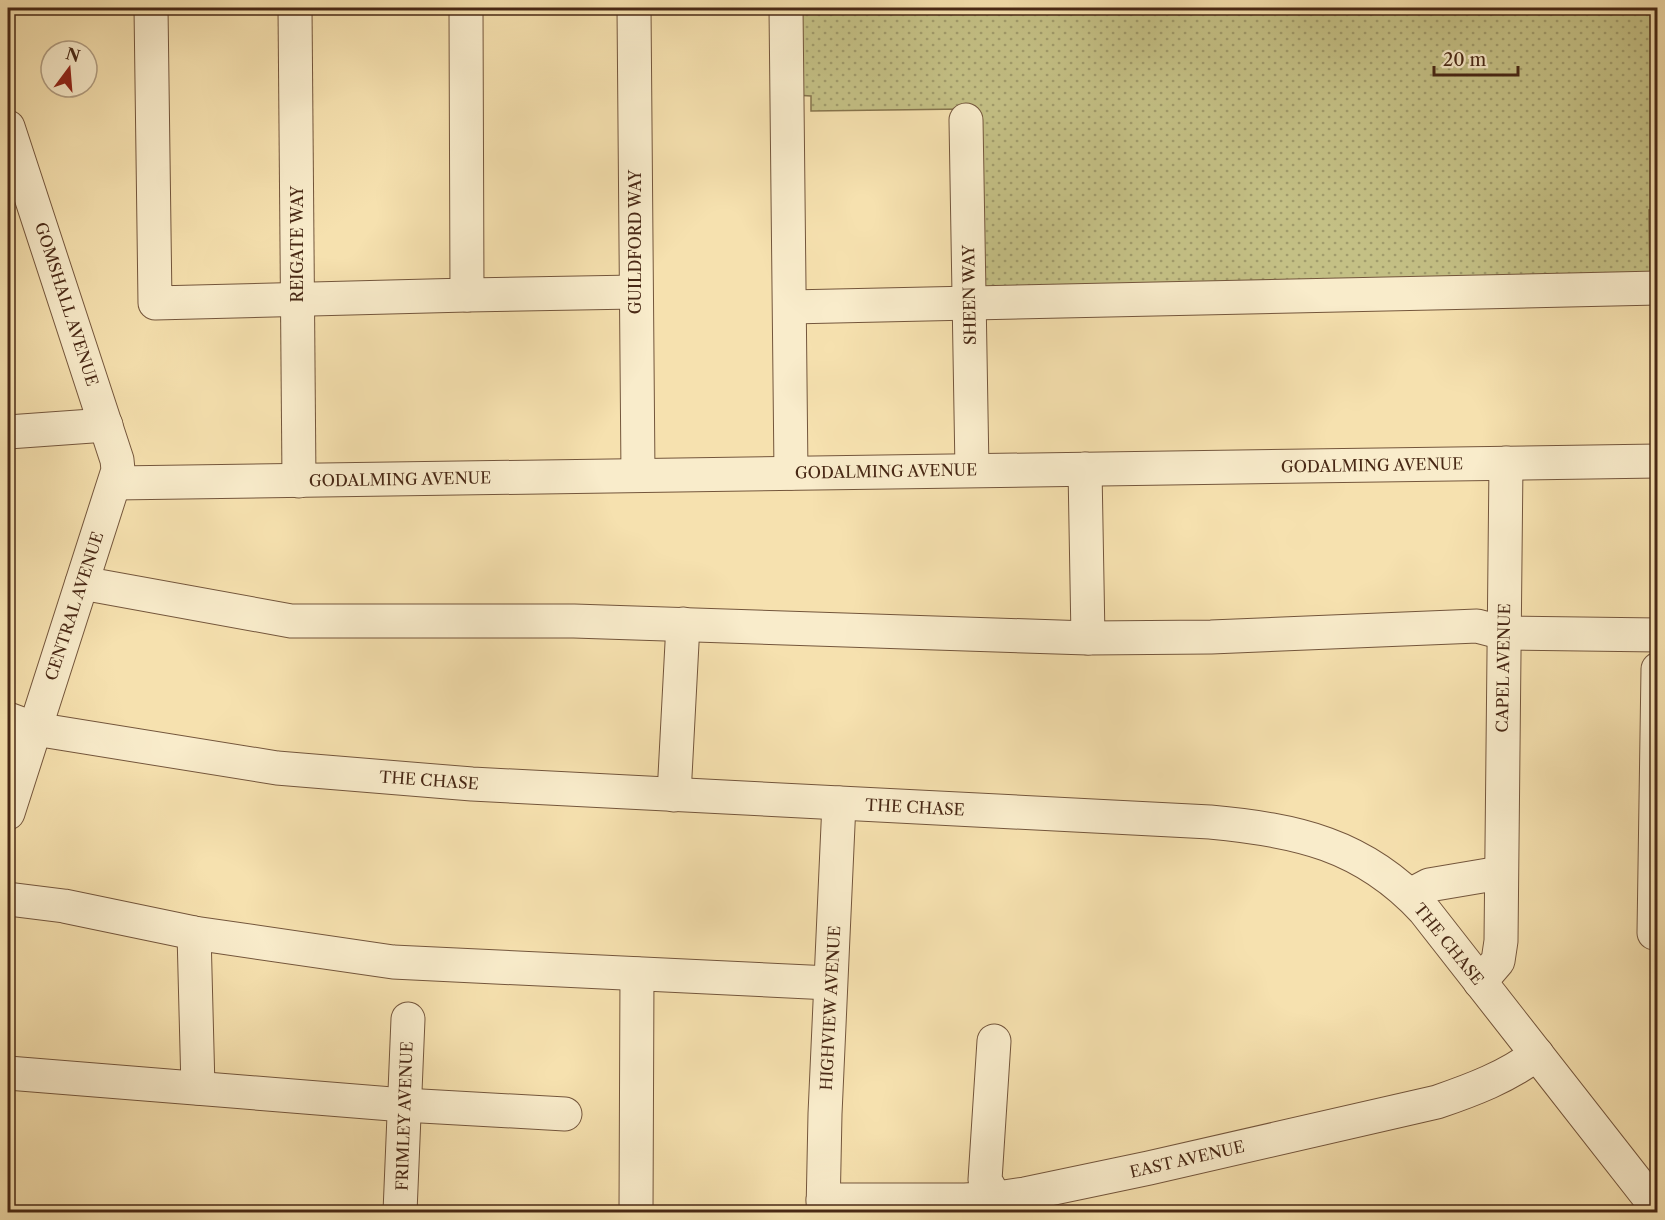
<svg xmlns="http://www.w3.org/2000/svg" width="1665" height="1220" viewBox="0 0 1665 1220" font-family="'Libre Caslon Text',serif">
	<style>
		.park { fill: url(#park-dots); stroke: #86744d; stroke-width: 1.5 }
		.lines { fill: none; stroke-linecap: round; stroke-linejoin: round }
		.minor-casing { stroke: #74563c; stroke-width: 35 }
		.minor { stroke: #f9eccb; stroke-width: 33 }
		.labels { text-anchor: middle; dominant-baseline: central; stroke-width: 4.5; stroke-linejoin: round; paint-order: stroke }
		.street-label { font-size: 16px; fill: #482815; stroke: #f9eccb }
	</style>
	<defs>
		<pattern id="park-dots" width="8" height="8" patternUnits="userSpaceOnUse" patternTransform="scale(1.5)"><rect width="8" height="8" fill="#c4c085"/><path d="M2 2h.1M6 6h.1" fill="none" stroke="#a19c6c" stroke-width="1.8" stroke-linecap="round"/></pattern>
	</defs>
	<rect width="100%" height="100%" fill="#f6e1af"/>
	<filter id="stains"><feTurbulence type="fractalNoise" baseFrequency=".00333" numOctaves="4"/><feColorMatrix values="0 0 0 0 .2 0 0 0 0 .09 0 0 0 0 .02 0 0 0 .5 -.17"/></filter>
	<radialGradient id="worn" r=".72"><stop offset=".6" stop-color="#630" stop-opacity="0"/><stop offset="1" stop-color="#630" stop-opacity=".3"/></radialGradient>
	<!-- park -->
	<path class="park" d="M795 8H1657L1658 209 1649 210 1650 284 969 303 964 109 811 111V96L795 95Z"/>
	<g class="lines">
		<!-- minor casing -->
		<g class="minor-casing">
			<g id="minor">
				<path d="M151 8 155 303 467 295 466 8"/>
				<path d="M295 8 299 481"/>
				<path d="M634 8 638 475"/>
				<path d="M786 8 791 473"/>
				<path d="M966 120 972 470"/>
				<path d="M8 127 117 460 118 470 8 813"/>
				<path d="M467 295 635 292"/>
				<path d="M790 307 1658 288"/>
				<path d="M8 432 106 425"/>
				<path d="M1085 469 1088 638"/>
				<path d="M115 483 1658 461"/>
				<path d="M82 583 291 621H574L1088 638 1211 637 1477 626 1504 633 1658 635"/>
				<path d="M8 719 35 729 277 768 472 784 1210 822C1296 830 1363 844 1424 910L1658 1209"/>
				<path d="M674 795 683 624"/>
				<path d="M1410 895 1429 885 1500 873"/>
				<path d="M8 899 64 906 194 933 393 962 830 983"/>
				<path d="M194 933 198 1088"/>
				<path d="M1654 933 1658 669"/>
				<path d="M1480 982 1498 961 1501 941 1506 463"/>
				<path d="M994 1041 985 1180 1003 1212"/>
				<path d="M8 1073 404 1105 565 1114"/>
				<path d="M823 1200H965L997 1198 1025 1194 1149 1168 1437 1102C1472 1090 1507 1077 1537 1054"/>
				<path d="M400 1212 408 1019"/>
				<path d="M636 1212 637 974"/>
				<path d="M823 1212 825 1114 839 803"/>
			</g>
		</g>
		<!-- minor -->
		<use href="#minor" class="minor"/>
	</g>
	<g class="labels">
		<!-- street labels -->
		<g class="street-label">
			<text transform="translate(635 242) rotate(-90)">GUILDFORD WAY</text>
			<text transform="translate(297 244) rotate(-90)">REIGATE WAY</text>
			<text transform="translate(969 295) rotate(-91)">SHEEN WAY</text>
			<text transform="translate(67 304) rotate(72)">GOMSHALL AVENUE</text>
			<text transform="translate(1372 465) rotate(-1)">GODALMING AVENUE</text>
			<text transform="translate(886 471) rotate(-1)">GODALMING AVENUE</text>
			<text transform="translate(400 479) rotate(-1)">GODALMING AVENUE</text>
			<text transform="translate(74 606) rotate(-72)">CENTRAL AVENUE</text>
			<text transform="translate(1503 668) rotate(-89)">CAPEL AVENUE</text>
			<text transform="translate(429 780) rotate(4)">THE CHASE</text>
			<text transform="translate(915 807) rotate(3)">THE CHASE</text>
			<text transform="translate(1449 944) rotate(51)">THE CHASE</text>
			<text transform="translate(830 1008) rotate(-87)">HIGHVIEW AVENUE</text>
			<text transform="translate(404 1116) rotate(-88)">FRIMLEY AVENUE</text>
			<text transform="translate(1187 1159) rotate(-13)">EAST AVENUE</text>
		</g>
	</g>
	<!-- margin -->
	<rect width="1665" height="1220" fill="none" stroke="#f6e1af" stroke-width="30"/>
	<rect x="9" y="9" width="1647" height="1202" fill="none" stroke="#482815" stroke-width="3"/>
	<rect x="15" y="15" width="1635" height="1190" fill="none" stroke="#482815" stroke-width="1.5"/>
	<!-- north arrow -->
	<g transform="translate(69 69) rotate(16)"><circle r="28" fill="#f9eccb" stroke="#b29e82" stroke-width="1.5"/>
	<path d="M0-4.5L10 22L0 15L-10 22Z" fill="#8f2418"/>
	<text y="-9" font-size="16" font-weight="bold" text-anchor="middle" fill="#482815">N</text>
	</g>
	<!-- scale -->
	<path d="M1434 66v9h84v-9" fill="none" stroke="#482815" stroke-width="3"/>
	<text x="1443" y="66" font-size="18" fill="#482815" stroke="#f9eccb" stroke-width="4.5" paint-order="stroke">20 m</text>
	<rect width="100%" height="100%" filter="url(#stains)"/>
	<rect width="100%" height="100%" fill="url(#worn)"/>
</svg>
